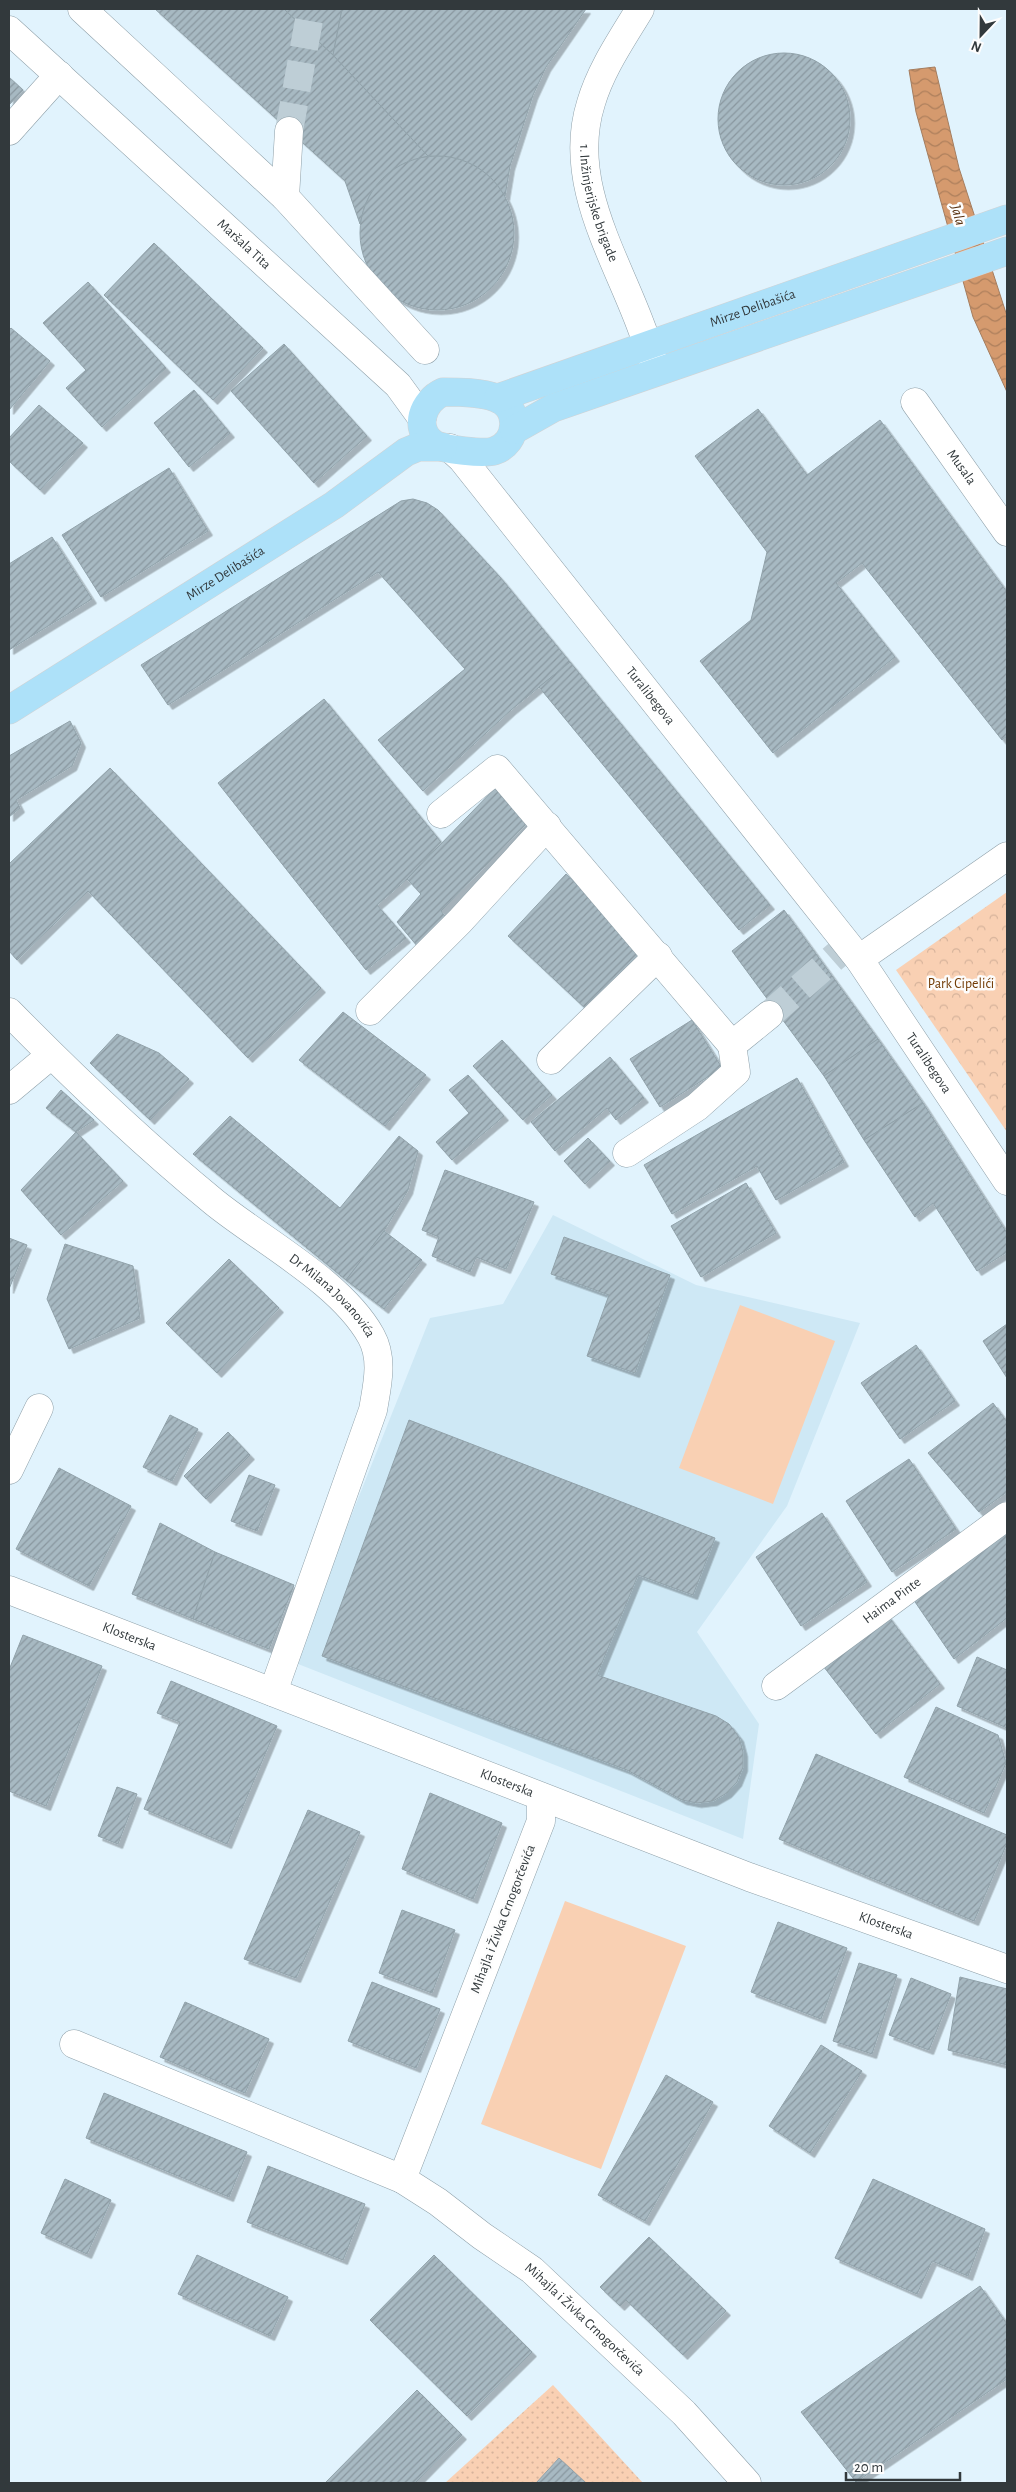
<svg xmlns="http://www.w3.org/2000/svg" width="1016" height="2492" viewBox="0 0 1016 2492" font-family="'Alegreya Sans',sans-serif">
	<style>
		.built { fill: #cee8f5 }
		.grass { fill: url(#grass-dots) }
		.park { fill: url(#park-crowns) }
		.pitch { fill: #f9d0b3 }
		.water { fill: url(#water-waves); stroke: #a47d5f }
		.building { fill: url(#building-hatch); stroke: #91a2aa; filter: url(#shadow) }
		.lines { fill: none; stroke-linecap: round; stroke-linejoin: round }
		.minor-tunnel { stroke: #beced6; stroke-width: 28; stroke-dasharray: 28 14; stroke-linecap: butt }
		.minor-casing { stroke: #8fa0a9; stroke-width: 29 }
		.major-casing { stroke: #d2d3d4; stroke-width: 29 }
		.minor { stroke: #fff; stroke-width: 28 }
		.major { stroke: #ade1f9; stroke-width: 28 }
		.labels { text-anchor: middle; dominant-baseline: central; stroke-width: 5; stroke-linejoin: round; paint-order: stroke }
		.street-label { font-size: 14px; fill: #32393c; stroke: #fdfdfd }
		.park-label { font-size: 14px; fill: #713a03; stroke: #fdfdfd }
		.water-label { font-size: 15px; font-style: italic; fill: #58300f; stroke: #fdfdfd }
	</style>
	<defs>
		<pattern id="grass-dots" width="8" height="8" patternUnits="userSpaceOnUse" patternTransform="scale(1.25)"><rect width="8" height="8" fill="#f9d0b3"/><path d="M2 2h.1M6 6h.1" fill="none" stroke="#d6b39b" stroke-width="1.8" stroke-linecap="round"/></pattern>
		<pattern id="park-crowns" width="20" height="18" patternUnits="userSpaceOnUse" patternTransform="scale(1.25)"><rect width="20" height="18" fill="#f9d0b3"/><path d="M2 6a3 3 0 1 1 6 0M12 15a3 3 0 1 1 6 0" fill="none" stroke="#d6b39b"/></pattern>
		<pattern id="water-waves" width="16" height="10" patternUnits="userSpaceOnUse" patternTransform="scale(1.25)"><rect width="16" height="10" fill="#d59a6e"/><path d="M0 5q4-4 8 0t8 0" fill="none" stroke="#ad7f5c"/></pattern>
		<pattern id="building-hatch" width="6" height="6" patternUnits="userSpaceOnUse" patternTransform="scale(1.25)"><rect width="6" height="6" fill="#a7b9c2"/><path d="M-1 1l2-2M0 6l6-6M5 7l2-2" fill="none" stroke="#89979f"/></pattern>
		<filter id="shadow"><feDropShadow dx="4.5" dy="4.5" stdDeviation="0" flood-color="#0004"/></filter>
	</defs>
	<rect width="100%" height="100%" fill="#e1f3fd"/>
	<!-- built -->
	<path class="built" d="M553 1215 696 1285 860 1323 787 1506 697 1632 759 1724 743 1839 293 1662 430 1318 503 1304Z"/>
	<!-- grass -->
	<path class="grass" d="M553 2385 643 2483H445Z"/>
	<!-- park -->
	<path class="park" d="M1007 892V1132L896 970Z"/>
	<!-- pitch -->
	<g class="pitch">
		<path d="M740 1305 835 1341 773 1504 679 1468Z"/>
		<path d="M565 1901 686 1946 601 2169 481 2124Z"/>
	</g>
	<!-- water -->
	<path class="water" d="M935 67 959 168 1007 316V392L973 317 916 112 909 70Z"/>
	<!-- building -->
	<g class="building">
		<path d="M155 9H284L333 55 428 156 405 163 388 174 373 189 365 205 360 224 345 181Z"/>
		<path d="M284 9H342L333 55Z"/>
		<path d="M342 9H586L546 67 533 95 510 166 505 196 491 178 475 166 457 159 428 156 333 55Z"/>
		<circle cx="784" cy="119" r="66"/>
		<path d="M9 77 23 90 9 105Z"/>
		<circle cx="437" cy="233" r="77"/>
		<path d="M154 243 263 348 213 400 104 295Z"/>
		<path d="M88 282 166 368 102 427 66 388 86 370 43 323Z"/>
		<path d="M11 328 50 361 9 410V330Z"/>
		<path d="M284 344 367 436 314 483 231 391Z"/>
		<path d="M194 390 230 433 189 467 154 423Z"/>
		<path d="M39 405 83 443 40 490 9 461V438Z"/>
		<path d="M758 409 807 475 880 420 1007 592V736L1002 740 862 563 836 583 895 657 773 753 700 661 751 620 767 552 695 456Z"/>
		<path d="M169 468 208 531 101 597 62 535Z"/>
		<path d="M413 499 427 503 438 510 500 577 570 662 511 710 423 791 378 740 465 669 378 572 168 705 141 665 401 501Z"/>
		<path d="M52 537 92 599 9 650V564Z"/>
		<path d="M570 662 770 905 739 930 539 687Z"/>
		<path d="M324 699 441 842 407 879 377 905 406 938 366 970 218 783Z"/>
		<path d="M70 721 81 743 72 766 16 800 20 808 9 817V756Z"/>
		<path d="M110 768 321 988 248 1058 88 891 17 960 9 951V864Z"/>
		<path d="M499 784 529 821 441 911 450 923 418 947 397 922 421 894 407 879Z"/>
		<path d="M566 874 646 948 587 1010 508 936Z"/>
		<path d="M784 910 878 1039 824 1076 732 951Z"/>
		<path d="M343 1012 426 1075 385 1126 299 1060Z"/>
		<path d="M692 1020 722 1068 660 1107 630 1059Z"/>
		<path d="M117 1034 159 1053 189 1079 150 1120 90 1063Z"/>
		<path d="M878 1039 923 1103 864 1140 824 1076Z"/>
		<path d="M502 1040 552 1095 523 1120 473 1066Z"/>
		<path d="M610 1057 644 1098 616 1120 607 1108 555 1151 531 1122Z"/>
		<path d="M468 1075 504 1116 452 1160 436 1142 469 1113 449 1090Z"/>
		<path d="M797 1078 844 1162 776 1200 757 1166 672 1214 644 1165Z"/>
		<path d="M61 1090 94 1120 76 1132 46 1108Z"/>
		<path d="M923 1103 1007 1233V1252L977 1271 933 1203 915 1217 864 1140Z"/>
		<path d="M230 1116 340 1208 399 1136 418 1151 408 1190 384 1231 346 1280 193 1154Z"/>
		<path d="M76 1132 123 1181 61 1235 21 1190Z"/>
		<path d="M588 1138 610 1161 585 1184 564 1161Z"/>
		<path d="M445 1170 534 1202 506 1269 476 1257 470 1272 432 1256 439 1237 422 1230Z"/>
		<path d="M746 1183 776 1233 701 1277 671 1226Z"/>
		<path d="M384 1231 422 1260 384 1309 346 1280Z"/>
		<path d="M564 1237 670 1275 635 1373 587 1356 609 1295 551 1274Z"/>
		<path d="M9 1238 27 1245 9 1289Z"/>
		<path d="M65 1244 133 1266 140 1318 69 1349 47 1299Z"/>
		<path d="M229 1259 279 1308 217 1373 166 1323Z"/>
		<path d="M1007 1324V1378L983 1341Z"/>
		<path d="M916 1345 955 1401 900 1439 861 1383Z"/>
		<path d="M993 1403 1007 1422V1492L979 1512 928 1453Z"/>
		<path d="M170 1415 198 1429 172 1481 143 1467Z"/>
		<path d="M409 1420 715 1538 693 1595 638 1575 597 1675 716 1716 729 1724 739 1737 743 1752V1767L737 1782 727 1793 713 1801 697 1803 682 1800 627 1770 322 1656Z"/>
		<path d="M228 1432 250 1455 206 1499 184 1476Z"/>
		<path d="M909 1459 956 1529 892 1572 846 1501Z"/>
		<path d="M59 1468 131 1506 89 1586 16 1549Z"/>
		<path d="M249 1475 275 1485 257 1531 231 1521Z"/>
		<path d="M822 1513 867 1582 801 1626 756 1557Z"/>
		<path d="M160 1523 215 1552 193 1619 132 1594Z"/>
		<path d="M1007 1530V1618L954 1659 911 1596Z"/>
		<path d="M215 1552 294 1585 269 1649 193 1619Z"/>
		<path d="M885 1612 940 1684 876 1734 820 1662Z"/>
		<path d="M23 1635 102 1666 46 1806 9 1791V1670Z"/>
		<path d="M977 1657 1007 1670V1728L957 1706Z"/>
		<path d="M171 1681 277 1726 227 1844 144 1809 180 1722 157 1713Z"/>
		<path d="M936 1707 998 1735 1006 1763 984 1813 904 1777Z"/>
		<path d="M816 1754 1007 1835V1843L974 1921 779 1839Z"/>
		<path d="M117 1787 137 1794 118 1844 98 1836Z"/>
		<path d="M430 1793 502 1823 473 1899 402 1869Z"/>
		<path d="M308 1810 360 1832 296 1978 244 1959Z"/>
		<path d="M402 1910 455 1930 432 1993 379 1973Z"/>
		<path d="M778 1922 847 1948 821 2019 751 1992Z"/>
		<path d="M859 1963 897 1975 872 2054 833 2041Z"/>
		<path d="M960 1977 1007 1989V2065L948 2050Z"/>
		<path d="M911 1978 951 1994 929 2050 889 2035Z"/>
		<path d="M372 1982 440 2009 416 2068 348 2041Z"/>
		<path d="M185 2002 269 2039 245 2093 160 2057Z"/>
		<path d="M821 2045 862 2071 810 2153 769 2126Z"/>
		<path d="M666 2075 713 2102 645 2221 598 2195Z"/>
		<path d="M104 2093 247 2152 229 2197 86 2138Z"/>
		<path d="M268 2166 365 2204 343 2260 247 2222Z"/>
		<path d="M65 2179 111 2200 87 2254 41 2233Z"/>
		<path d="M873 2179 985 2229 968 2276 932 2261 917 2294 835 2258Z"/>
		<path d="M649 2237 726 2311 683 2355 626 2300 620 2306 600 2287Z"/>
		<path d="M197 2255 288 2297 270 2336 178 2294Z"/>
		<path d="M434 2255 532 2352 467 2416 370 2320Z"/>
		<path d="M980 2286 1007 2324V2379L856 2482 801 2412Z"/>
		<path d="M417 2390 462 2435 415 2483H325Z"/>
		<path d="M559 2458 586 2483H536Z"/>
	</g>
	<g class="lines">
		<!-- minor-tunnel -->
		<g class="minor-tunnel">
			<path d="M289 131 311 9"/>
			<path d="M769 1015 838 954"/>
		</g>
		<!-- minor casing -->
		<g class="minor-casing">
			<g id="minor">
				<path d="M82 9 285 197"/>
				<path id="s1" d="M640 9C622 39 601 69 591 103 566 182 616 257 642 329 647 342 651 355 656 369"/>
				<path id="s2" d="M9 30 398 385 422 418"/>
				<path d="M9 131 59 75"/>
				<path d="M289 131 285 197 425 350"/>
				<path id="s3" d="M915 402 1007 532"/>
				<path id="s4" d="M450 448 462 459 859 959 1007 1181"/>
				<path d="M441 814 497 769 732 1045 769 1015"/>
				<path d="M859 959 1007 856"/>
				<path d="M370 1011 460 921 547 826"/>
				<path id="s5" d="M9 1012C74 1078 142 1143 214 1202 262 1241 341 1282 371 1336 384 1359 377 1386 373 1410L273 1692"/>
				<path d="M551 1060 658 956"/>
				<path d="M9 1090 51 1055"/>
				<path d="M627 1153 697 1107 736 1072 732 1045"/>
				<path d="M9 1470 39 1408"/>
				<path id="s6" d="M9 1590 749 1877 1007 1969"/>
				<path id="s7" d="M776 1686 1007 1516"/>
				<path id="s8" d="M541 1797V1821L402 2179 438 2202 482 2236 532 2270 684 2413 747 2483"/>
				<path d="M74 2044 402 2179"/>
			</g>
		</g>
		<!-- major casing -->
		<g class="major-casing">
			<g id="major">
				<path d="M443 392C459 392 481 392 496 398 521 407 519 443 494 451 484 454 444 450 434 444 412 429 423 401 443 392Z"/>
				<path id="s9" d="M498 398 1007 219"/>
				<path d="M514 430 553 408 1007 251"/>
				<path id="s10" d="M9 710 334 505 406 452 418 447H443"/>
			</g>
		</g>
		<!-- minor -->
		<use href="#minor" class="minor"/>
		<!-- major -->
		<use href="#major" class="major"/>
	</g>
	<g class="labels">
		<!-- street labels -->
		<g class="street-label">
			<text stroke="none"><textPath href="#s1" startOffset="209">1. Inžinjerijske brigade</textPath></text>
			<text stroke="none"><textPath href="#s2" startOffset="318">Maršala Tita</textPath></text>
			<text stroke="none"><textPath href="#s9" startOffset="270">Mirze Delibašića</textPath></text>
			<text stroke="none"><textPath href="#s3" startOffset="80">Musala</textPath></text>
			<text stroke="none"><textPath href="#s10" startOffset="256">Mirze Delibašića</textPath></text>
			<text stroke="none"><textPath href="#s4" startOffset="319">Turalibegova</textPath></text>
			<text stroke="none"><textPath href="#s4" startOffset="780">Turalibegova</textPath></text>
			<text stroke="none"><textPath href="#s5" startOffset="431">Dr Milana Jovanovića</textPath></text>
			<text stroke="none"><textPath href="#s7" startOffset="144">Haima Pinte</textPath></text>
			<text stroke="none"><textPath href="#s6" startOffset="129">Klosterska</textPath></text>
			<text stroke="none"><textPath href="#s6" startOffset="534">Klosterska</textPath></text>
			<text transform="translate(503 1919) rotate(-69)">Mihajla i Živka Crnogorčevića</text>
			<text stroke="none"><textPath href="#s6" startOffset="939">Klosterska</textPath></text>
			<text stroke="none"><textPath href="#s8" startOffset="639">Mihajla i Živka Crnogorčevića</textPath></text>
		</g>
		<!-- park labels -->
		<g class="park-label">
			<text x="961" y="984">Park Cipelići</text>
		</g>
		<!-- water labels -->
		<g class="water-label">
			<text transform="translate(958 215) rotate(74)">Jala</text>
		</g>
	</g>
	<!-- border -->
	<rect width="1016" height="2492" fill="none" stroke="#32393c" stroke-width="20"/>
	<!-- north arrow -->
	<g transform="translate(981 35) rotate(202)" stroke="#fdfdfd" stroke-width="4" paint-order="stroke">
	<path d="M0-4L9 19L0 12L-9 19Z" fill="#32393c"/>
	<text y="-8" font-size="14" font-weight="bold" text-anchor="middle" fill="#32393c">N</text>
	</g>
	<!-- scale -->
	<path d="M846 2472v8h114v-8" fill="none" stroke="#32393c" stroke-width="2.5"/>
	<text x="854" y="2472" font-size="15" fill="#32393c" stroke="#fdfdfd" stroke-width="4" paint-order="stroke">20 m</text>
</svg>
